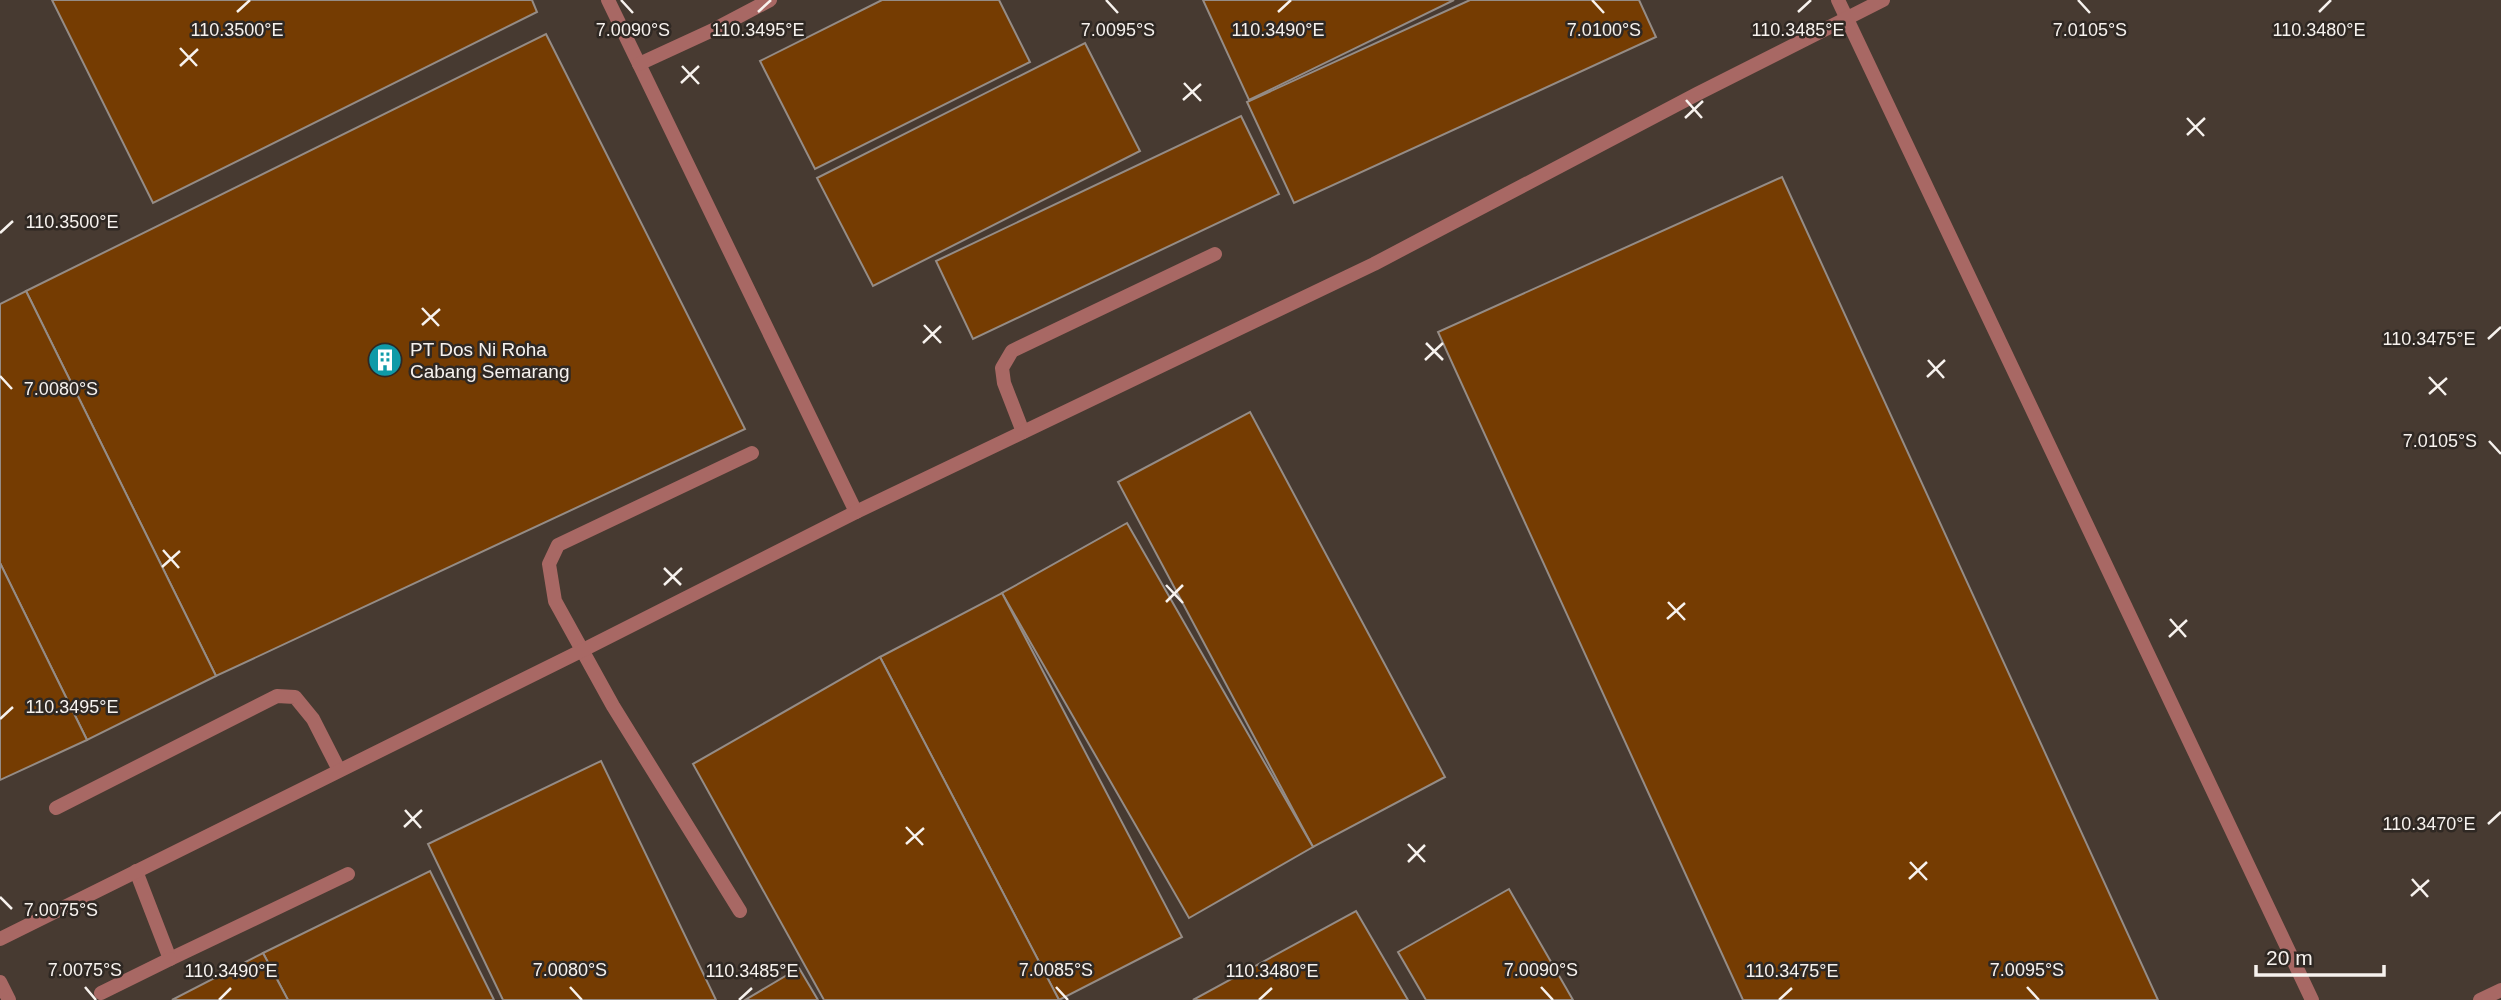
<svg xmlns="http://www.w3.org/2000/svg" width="2501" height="1000" viewBox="0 0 2501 1000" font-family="Arial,sans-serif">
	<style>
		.built { fill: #473a31 }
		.building { fill: #753c02; stroke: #958c86; stroke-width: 2 }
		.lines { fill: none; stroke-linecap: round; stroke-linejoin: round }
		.lane { stroke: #a86864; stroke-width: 14 }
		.ticks { fill: none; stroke: #f7f2ee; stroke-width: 2.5 }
		.labels { text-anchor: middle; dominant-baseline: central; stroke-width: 5; stroke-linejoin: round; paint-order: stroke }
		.poi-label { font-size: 19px; fill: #f7f2ee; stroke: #2f2823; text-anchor: start }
		.ticks-label { font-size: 18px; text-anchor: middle; fill: #f7f2ee; stroke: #2f2823; stroke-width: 5; stroke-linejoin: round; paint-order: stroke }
	</style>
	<rect width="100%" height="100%" fill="#39322c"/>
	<!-- built -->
	<rect class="built" x="0" y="0" width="2501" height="1000"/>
	<!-- building -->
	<g class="building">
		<path d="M52 0H532L537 12 153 203Z"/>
		<path d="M882 0H999L1030 62 815 169 760 61Z"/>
		<path d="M1203 0H1454L1249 100Z"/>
		<path d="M1470 0H1639L1656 37 1294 203 1247 102Z"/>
		<path d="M546 34 745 429 216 676 26 291Z"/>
		<path d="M1085 43 1140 151 873 286 817 178Z"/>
		<path d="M1241 116 1279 194 973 339 936 261Z"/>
		<path d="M1782 177 2158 1000H1743L1438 332Z"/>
		<path d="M26 291 216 676 87 740 0 563V304Z"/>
		<path d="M1250 412 1445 777 1313 847 1118 482Z"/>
		<path d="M1127 523 1313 847 1189 918 1002 593Z"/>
		<path d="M0 563 87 740 0 780Z"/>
		<path d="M1002 593 1182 937 1059 1000 880 657Z"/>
		<path d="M880 657 1059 1000H824L693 764Z"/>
		<path d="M601 761 716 1000H503L428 844Z"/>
		<path d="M430 871 494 1000H288L263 953Z"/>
		<path d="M1509 889 1573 1000H1426L1398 952Z"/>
		<path d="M1356 911 1408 1000H1193Z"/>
		<path d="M263 953 288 1000H172Z"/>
		<path d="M799 968 818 1000H745Z"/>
	</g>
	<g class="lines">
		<!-- lane -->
		<g class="lane">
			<path d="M608 0 856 512"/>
			<path d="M1838 0 2312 1000"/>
			<path d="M639 64 715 29 770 0"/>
			<path d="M1023 432 1004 383 1002 368 1012 351 1215 254"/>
			<path d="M56 808 277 696 295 697 313 719 339 770"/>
			<path d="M136 871 170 959 348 874"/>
			<path d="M740 911 613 706 555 601 549 564 558 545 752 453"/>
			<path d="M0 939 583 650 856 512 1374 264 1697 94 1883 0"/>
			<path d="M0 982 9 1000"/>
			<path d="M101 993 170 959"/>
			<path d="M2480 1000 2501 990"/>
		</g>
	</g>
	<!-- ticks -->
	<path class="ticks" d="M621 0 633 13M1106 0 1118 13M1592 0 1604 13M2078 0 2090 13M237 12 250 0M758 12 771 0M1278 12 1291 0M1798 12 1811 0M2319 12 2331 0M180 48 197 66M180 66 198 49M682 66 699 84M681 83 699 66M1184 83 1201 101M1183 100 1201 84M1686 100 1702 118M1685 118 1703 101M2187 118 2204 136M2187 135 2205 118M0 233 13 221M422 308 439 326M422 325 440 309M924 325 941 343M2488 339 2501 327M923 343 941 326M1426 343 1443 360M1425 360 1443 343M1928 360 1944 378M0 376 12 389M1927 377 1945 360M2429 377 2446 395M2429 394 2447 378M2489 441 2501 454M163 550 179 568M162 567 180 551M664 568 681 585M664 585 682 568M1166 585 1183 603M1166 602 1183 585M1668 602 1685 620M1667 619 1685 603M2170 619 2186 637M2169 637 2187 620M0 719 13 707M405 810 421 828M2488 824 2501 812M404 827 422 810M906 827 923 845M906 844 924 828M1408 844 1425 862M1408 862 1425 845M1910 862 1927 880M1909 879 1927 862M2412 879 2428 897M2411 896 2429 880M0 897 12 909M85 987 96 1000M570 987 582 1000M1056 987 1068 1000M1541 987 1553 1000M2027 987 2039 1000M219 1000 231 988M739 1000 752 988M1259 1000 1272 988M1779 1000 1792 988"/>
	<!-- icons -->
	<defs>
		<g id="building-disc" transform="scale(1.75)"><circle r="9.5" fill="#0f9aa8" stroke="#2f2823"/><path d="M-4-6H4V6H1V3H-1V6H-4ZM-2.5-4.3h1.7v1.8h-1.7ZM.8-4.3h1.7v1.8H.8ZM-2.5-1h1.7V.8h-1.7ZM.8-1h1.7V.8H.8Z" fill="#fff"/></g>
	</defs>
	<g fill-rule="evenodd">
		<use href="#building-disc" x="385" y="360"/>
	</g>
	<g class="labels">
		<!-- poi labels -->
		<g class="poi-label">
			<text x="410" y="349">PT Dos Ni Roha<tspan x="410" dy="22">Cabang Semarang</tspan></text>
		</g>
	</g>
	<g class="ticks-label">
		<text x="237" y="36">110.3500°E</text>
		<text x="758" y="36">110.3495°E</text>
		<text x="1278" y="36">110.3490°E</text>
		<text x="1798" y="36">110.3485°E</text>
		<text x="2319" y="36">110.3480°E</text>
		<text x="633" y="36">7.0090°S</text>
		<text x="1118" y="36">7.0095°S</text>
		<text x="1604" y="36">7.0100°S</text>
		<text x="2090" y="36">7.0105°S</text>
		<text x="72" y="228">110.3500°E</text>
		<text x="2429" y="345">110.3475°E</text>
		<text x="61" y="395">7.0080°S</text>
		<text x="2440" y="447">7.0105°S</text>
		<text x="72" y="713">110.3495°E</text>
		<text x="2429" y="830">110.3470°E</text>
		<text x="61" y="916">7.0075°S</text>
		<text x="85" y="976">7.0075°S</text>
		<text x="570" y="976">7.0080°S</text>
		<text x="1056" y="976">7.0085°S</text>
		<text x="1541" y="976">7.0090°S</text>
		<text x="2027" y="976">7.0095°S</text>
		<text x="231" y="977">110.3490°E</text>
		<text x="752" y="977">110.3485°E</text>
		<text x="1272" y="977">110.3480°E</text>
		<text x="1792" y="977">110.3475°E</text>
	</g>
	<!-- scale -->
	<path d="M2256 965v10h128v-10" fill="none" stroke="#f7f2ee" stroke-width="3.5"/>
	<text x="2266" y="965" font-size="21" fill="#f7f2ee" stroke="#2f2823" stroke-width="5" paint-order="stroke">20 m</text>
</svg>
